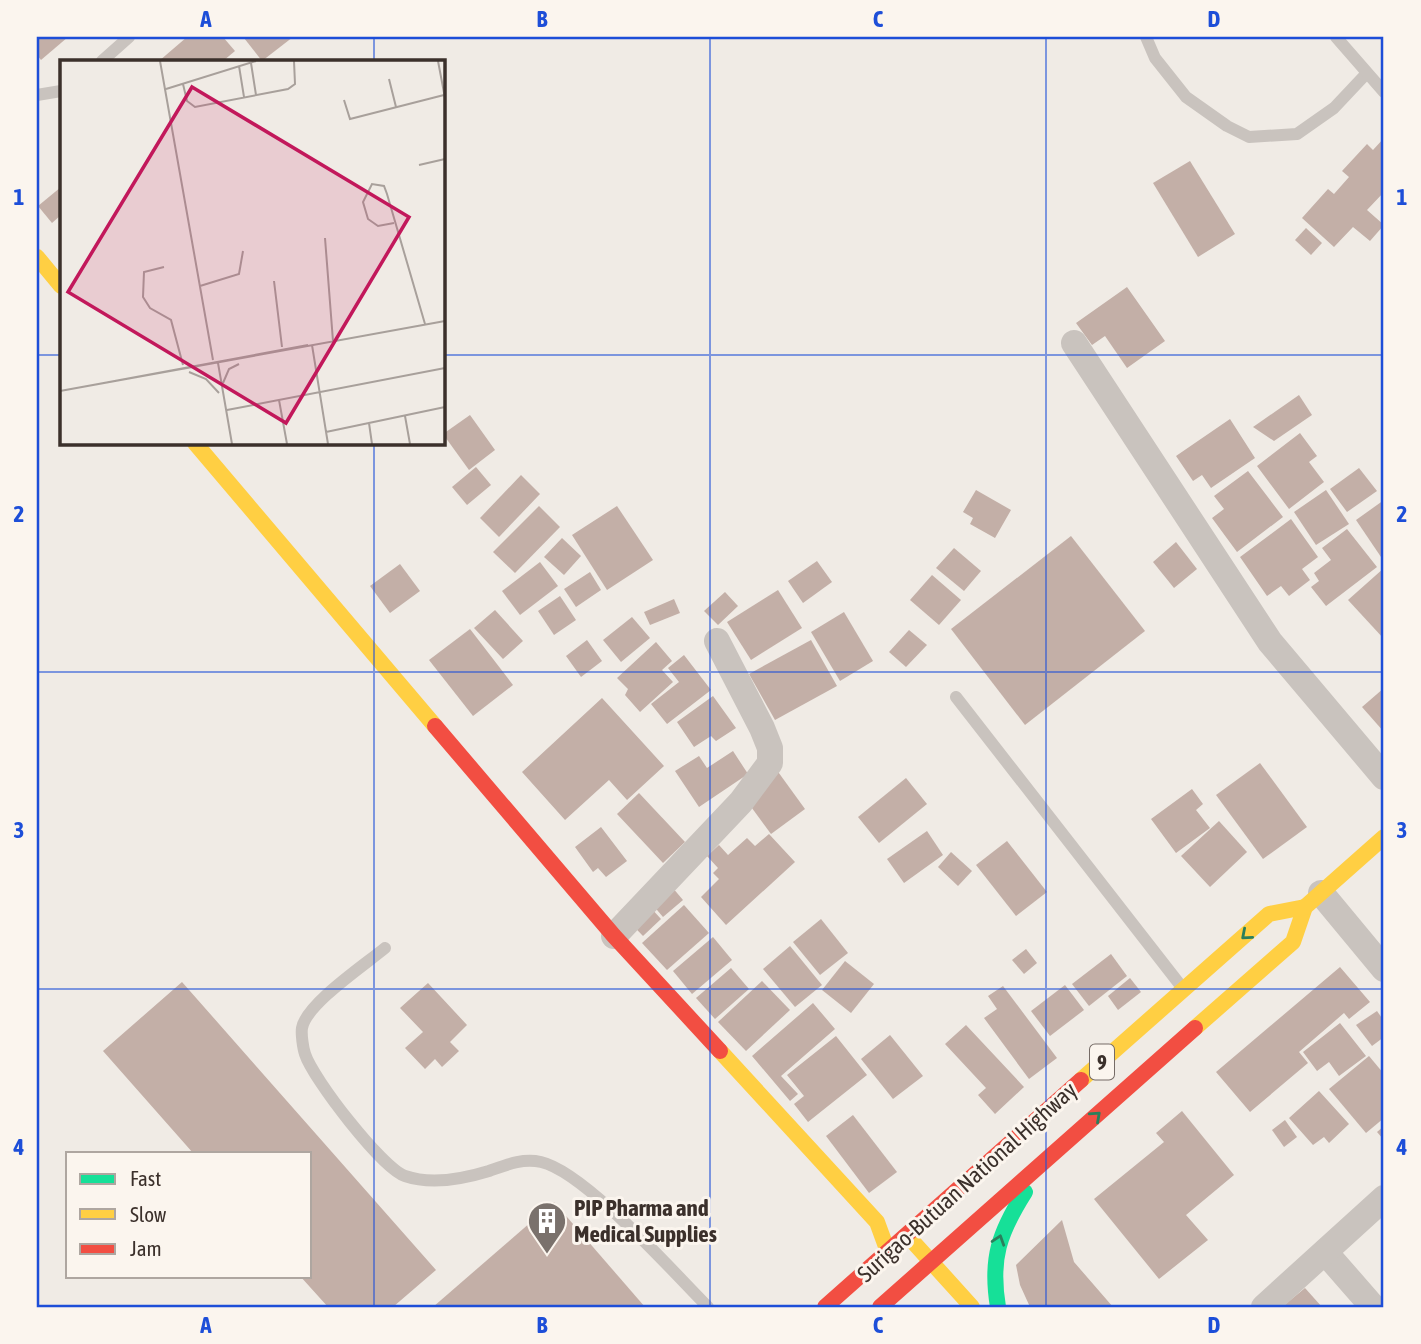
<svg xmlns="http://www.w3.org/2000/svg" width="1421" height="1344" viewBox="0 0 1421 1344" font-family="'Asap Condensed',sans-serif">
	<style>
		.building { fill: #c3afa7 }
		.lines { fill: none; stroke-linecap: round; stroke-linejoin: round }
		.lane { stroke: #c9c3be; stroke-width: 12 }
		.street { stroke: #c9c3be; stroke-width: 26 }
		.fast { stroke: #16e098; stroke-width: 16 }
		.slow { stroke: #ffcf43; stroke-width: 16 }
		.jam { stroke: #f24e42; stroke-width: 16 }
		.oneway { stroke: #2a7f5c }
		.grid { fill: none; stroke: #1d4ed8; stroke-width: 2; stroke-opacity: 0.55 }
		.labels { text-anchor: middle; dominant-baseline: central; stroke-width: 6; stroke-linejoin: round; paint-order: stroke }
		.shield { fill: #fbf5ee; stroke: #756b66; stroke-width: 2 }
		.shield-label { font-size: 21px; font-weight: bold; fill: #3b302b }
		.street-label { font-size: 23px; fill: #3b302b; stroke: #fbf5ee }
		.poi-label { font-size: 23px; font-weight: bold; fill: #3b302b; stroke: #fbf5ee; text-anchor: start }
		.inset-road { fill: none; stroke: #a8a09b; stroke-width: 2 }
		.view { fill: #c2185b; fill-opacity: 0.15; stroke: #c2185b; stroke-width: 3.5 }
		.inset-edge { fill: none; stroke: #3b302b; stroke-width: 3.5 }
		.neatline { fill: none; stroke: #1d4ed8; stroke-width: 2.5 }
		.grid-label { font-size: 23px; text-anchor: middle; font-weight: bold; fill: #1d4ed8 }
	</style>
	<rect width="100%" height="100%" fill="#f0ebe5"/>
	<!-- building -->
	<g class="building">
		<path d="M37 37H68L41 60 37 55Z"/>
		<path d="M187 37H223L235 51 223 61H159Z"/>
		<path d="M245 37H293L262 61 244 38Z"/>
		<path d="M1384 138V192L1367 210 1384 225 1370 241 1353 227 1334 247 1302 218 1328 189 1334 194 1349 177 1342 171 1367 144 1373 150Z"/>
		<path d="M1190 161 1235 234 1198 257 1153 183Z"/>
		<path d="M61 187V215L52 223 38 206Z"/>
		<path d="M1306 228 1322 243 1311 255 1295 240Z"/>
		<path d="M1127 287 1165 341 1127 368 1105 336 1092 345 1076 323Z"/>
		<path d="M1299 395 1312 415 1274 441 1253 427Z"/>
		<path d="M470 415 495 450 469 470 443 434Z"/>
		<path d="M1230 419 1255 458 1211 488 1202 475 1193 481 1176 456Z"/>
		<path d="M1300 433 1317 456 1309 462 1324 482 1289 509 1257 466Z"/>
		<path d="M476 467 491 485 467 505 452 487Z"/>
		<path d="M1359 468 1377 491 1347 512 1330 489Z"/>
		<path d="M1248 471 1283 517 1237 552 1212 518 1224 509 1214 496Z"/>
		<path d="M521 475 540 494 499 537 480 518Z"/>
		<path d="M976 490 1011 510 995 538 970 524 973 518 963 512Z"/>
		<path d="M1326 490 1349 524 1316 545 1294 512Z"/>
		<path d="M1384 500V555L1381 557 1356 520Z"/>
		<path d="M539 506 560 527 515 573 493 552Z"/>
		<path d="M617 506 653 560 607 590 572 535Z"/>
		<path d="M1291 519 1318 557 1302 569 1310 580 1289 596 1281 586 1267 596 1240 557Z"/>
		<path d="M1347 529 1377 567 1326 606 1311 587 1319 581 1314 573 1331 560 1322 548Z"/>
		<path d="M1071 536 1145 631 1025 725 951 629Z"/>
		<path d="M562 538 581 556 564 575 544 557Z"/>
		<path d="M1176 542 1197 569 1174 588 1153 562Z"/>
		<path d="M954 548 981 571 964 591 936 568Z"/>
		<path d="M817 561 832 582 803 603 788 581Z"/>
		<path d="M540 562 558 586 520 615 502 591Z"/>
		<path d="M400 564 420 591 390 613 370 586Z"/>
		<path d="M1384 568V639L1348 600Z"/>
		<path d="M590 572 601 590 576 607 564 589Z"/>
		<path d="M932 575 961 600 939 625 910 600Z"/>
		<path d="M778 590 802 628 751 660 727 622Z"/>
		<path d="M725 592 738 606 718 625 704 611Z"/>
		<path d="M560 596 576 620 554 635 538 611Z"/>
		<path d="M674 599 680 613 650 625 644 612Z"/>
		<path d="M495 610 523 641 503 659 474 628Z"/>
		<path d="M844 612 873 661 840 681 811 632Z"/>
		<path d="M632 617 650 638 621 662 603 640Z"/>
		<path d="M470 629 513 685 473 716 429 660Z"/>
		<path d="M909 630 927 645 906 667 889 652Z"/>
		<path d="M587 640 602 661 581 677 566 656Z"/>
		<path d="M811 640 837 686 775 720 749 674Z"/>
		<path d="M656 642 672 661 662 670 673 682 640 712 625 695 628 689 617 678Z"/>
		<path d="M684 655 711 690 667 724 651 704 679 682 668 668Z"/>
		<path d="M1384 688V732L1362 707Z"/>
		<path d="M713 696 736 728 716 741 711 736 694 747 677 722Z"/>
		<path d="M602 698 664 766 627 800 609 780 565 820 522 772Z"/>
		<path d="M733 751 748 774 699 807 675 771 699 756 707 768Z"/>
		<path d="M1260 763 1307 827 1263 859 1216 795Z"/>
		<path d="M776 769 805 809 771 834 749 804Z"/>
		<path d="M906 778 927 804 879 843 858 817Z"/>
		<path d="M1192 789 1203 804 1196 810 1210 828 1176 853 1151 819Z"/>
		<path d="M639 793 685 842 663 863 617 814Z"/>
		<path d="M1219 821 1247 852 1210 887 1181 856Z"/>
		<path d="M601 827 627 861 606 877 598 868 593 872 575 847Z"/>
		<path d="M927 831 943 855 904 883 887 859Z"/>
		<path d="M769 834 795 862 726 925 701 897 719 879 713 873 718 868 707 856 719 845 728 855 747 838 755 846Z"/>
		<path d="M1007 841 1047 892 1016 916 976 865Z"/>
		<path d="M951 852 972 871 958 886 938 867Z"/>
		<path d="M661 874 683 900 663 917 641 891Z"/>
		<path d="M640 896 661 919 643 936 621 913Z"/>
		<path d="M684 905 709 933 667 970 642 943Z"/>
		<path d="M821 919 848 953 820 975 793 942Z"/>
		<path d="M713 937 732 960 692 994 673 971Z"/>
		<path d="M790 946 822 985 795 1007 763 969Z"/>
		<path d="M1026 949 1037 963 1024 974 1012 960Z"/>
		<path d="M1111 954 1127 976 1089 1006 1072 984Z"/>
		<path d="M845 961 874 984 851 1013 822 990Z"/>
		<path d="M1340 967 1370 1002 1349 1019 1344 1013 1299 1052 1308 1063 1250 1112 1216 1072Z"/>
		<path d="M731 968 749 989 715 1019 696 998Z"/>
		<path d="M1130 978 1141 992 1118 1010 1108 996Z"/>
		<path d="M762 981 790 1010 746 1051 718 1022Z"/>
		<path d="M182 982 436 1270 393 1307H328L300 1276H310V1153H193L103 1051Z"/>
		<path d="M428 983 467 1025 450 1042 459 1051 442 1067 435 1059 425 1069 405 1048 423 1032 400 1008Z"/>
		<path d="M1065 985 1084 1010 1050 1036 1031 1011Z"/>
		<path d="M1003 986 1057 1058 1029 1079 984 1018 997 1009 988 996Z"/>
		<path d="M813 1003 835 1029 781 1076 798 1094 790 1101 752 1056Z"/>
		<path d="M1377 1011 1384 1021V1037L1372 1046 1356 1025Z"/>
		<path d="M1340 1023 1366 1056 1339 1076 1329 1062 1317 1071 1303 1052Z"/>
		<path d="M966 1025 1024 1087 995 1114 978 1095 986 1088 945 1044Z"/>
		<path d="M890 1035 923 1076 893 1099 861 1059Z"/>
		<path d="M836 1036 867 1075 808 1122 794 1104 804 1096 787 1075Z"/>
		<path d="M1369 1056 1384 1074V1118L1366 1133 1329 1089Z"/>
		<path d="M1319 1091 1349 1124 1329 1143 1324 1137 1313 1145 1289 1118Z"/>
		<path d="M1182 1111 1234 1175 1186 1215 1208 1240 1159 1279 1094 1199 1164 1142 1156 1133Z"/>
		<path d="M853 1115 897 1172 869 1193 826 1136Z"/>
		<path d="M1285 1120 1297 1137 1284 1147 1272 1130Z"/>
		<path d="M1384 1126V1140L1377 1132Z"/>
		<path d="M554 1202 645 1307H433Z"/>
		<path d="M1062 1220 1074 1262 1113 1307H1030L1020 1285 1016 1265Z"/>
		<path d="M1305 1288 1322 1307H1282Z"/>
	</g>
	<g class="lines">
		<!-- lane -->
		<g class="lane">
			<path d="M1146 37 1155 58 1186 97 1227 126 1249 137 1297 134 1334 108 1366 74"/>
			<path d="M1336 37 1384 92"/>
			<path d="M102 61 129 37"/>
			<path d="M37 95 61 91"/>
			<path d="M956 697 1181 986"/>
			<path d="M385 948C366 964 306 1004 302 1028 301 1034 303 1048 305 1054 313 1079 382 1168 405 1176 431 1185 463 1179 489 1171 506 1165 522 1158 541 1162 585 1172 673 1272 708 1307"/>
		</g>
		<!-- street -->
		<g class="street">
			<path d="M1074 343 1270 642 1384 777"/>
			<path d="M1321 893 1384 969"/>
			<path d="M614 936 741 802 770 763V748L762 728 717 641"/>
			<path d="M1325 1252 1373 1307"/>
			<path d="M1264 1307 1384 1198"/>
		</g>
		<!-- fast -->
		<path class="fast" d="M998 1307C990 1259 999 1233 1025 1192"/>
		<!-- slow -->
		<g class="slow">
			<path d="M37 257 61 286"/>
			<path d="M195 443 435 726"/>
			<path d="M1195 1028 1293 942 1305 907 1384 837"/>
			<path d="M720 1051 877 1222 888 1252"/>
			<path d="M1081 1080 1269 914 1305 907"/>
			<path d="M915 1244 972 1307"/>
		</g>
		<!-- jam -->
		<g class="jam">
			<path d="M435 726 614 936 720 1051"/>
			<path d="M825 1307 1081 1080"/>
			<path d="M880 1307 1195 1028"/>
		</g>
	</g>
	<!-- one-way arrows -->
	<defs><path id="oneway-chevron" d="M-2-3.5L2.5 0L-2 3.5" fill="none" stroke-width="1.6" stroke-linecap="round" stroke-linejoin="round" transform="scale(1.75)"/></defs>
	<g class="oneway">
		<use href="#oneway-chevron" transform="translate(1246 935) rotate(139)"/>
		<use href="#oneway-chevron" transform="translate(1096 1116) rotate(-42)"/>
		<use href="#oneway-chevron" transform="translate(999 1240) rotate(-72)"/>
	</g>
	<!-- grid -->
	<path class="grid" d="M374 37V61M710 37V1307M1046 37V1307M37 355H61M443 355H1384M374 443V1307M37 672H1384M37 989H1384"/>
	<!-- icons -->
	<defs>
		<g id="building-pin" transform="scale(2.0125)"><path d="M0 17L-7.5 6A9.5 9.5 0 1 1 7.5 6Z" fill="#7a716c" stroke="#fbf5ee"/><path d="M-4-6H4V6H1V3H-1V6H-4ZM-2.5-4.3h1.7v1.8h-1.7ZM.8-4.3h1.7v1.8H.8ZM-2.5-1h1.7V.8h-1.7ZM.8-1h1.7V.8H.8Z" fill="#fff"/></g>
	</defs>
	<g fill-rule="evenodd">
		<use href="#building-pin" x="547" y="1221"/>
	</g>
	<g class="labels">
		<!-- shield labels -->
		<rect class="shield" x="1090" y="1044.5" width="24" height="35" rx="5"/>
		<g class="shield-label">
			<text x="1102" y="1062">9</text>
		</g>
		<!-- street labels -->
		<g class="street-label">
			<text transform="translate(967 1182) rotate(-42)">Surigao-Butuan National Highway</text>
		</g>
		<!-- poi labels -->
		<g class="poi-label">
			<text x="574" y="1208">PIP Pharma and<tspan x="574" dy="26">Medical Supplies</tspan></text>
		</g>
	</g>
	<!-- overview -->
	<g transform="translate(60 60)">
		<rect width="385" height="385" fill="#f0ebe5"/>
		<path class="inset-road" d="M100 1 153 300M378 1 385 38M191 3 196 35M179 6 184 37M329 19 336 47M123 24 127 41 135 47 228 29 235 24 234 1M106 29 196 1M284 40 290 59 384 35M359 105 385 99M334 163 318 166 308 159 303 142 312 124 324 126 327 134 365 264M265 178 273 281M104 207 84 212 83 237 90 248 111 260 123 305M214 221 222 287M140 226 179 214 183 191M252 285 268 384M158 303 172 384M129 312 146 319 159 333M163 323 169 309 179 304M33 325 248 285M0 331 385 261M219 340 227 384M167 350 385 308M345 356 350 384M309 363 312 384M266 372 385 347"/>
		<path class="view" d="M132 27 349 157 226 363 8 232Z"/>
		<rect width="385" height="385" class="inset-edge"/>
	</g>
	<!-- border -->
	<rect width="1421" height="1344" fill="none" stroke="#fbf5ee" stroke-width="77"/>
	<!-- legend -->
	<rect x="66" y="1152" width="245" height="126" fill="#fbf5ee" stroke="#aea6a0" stroke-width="2"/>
	<rect x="80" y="1174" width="35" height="10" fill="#16e098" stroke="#aea6a0" stroke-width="2"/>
	<text x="130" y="1186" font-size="21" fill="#3b302b">Fast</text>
	<rect x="80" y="1209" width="35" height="10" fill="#ffcf43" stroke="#aea6a0" stroke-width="2"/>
	<text x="130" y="1222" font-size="21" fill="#3b302b">Slow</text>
	<rect x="80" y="1244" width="35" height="10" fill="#f24e42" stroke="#aea6a0" stroke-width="2"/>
	<text x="130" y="1256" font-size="21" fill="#3b302b">Jam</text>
	<rect x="38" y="38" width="1344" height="1268" class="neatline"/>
	<g class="grid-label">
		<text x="206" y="27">A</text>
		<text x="542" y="27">B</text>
		<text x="878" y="27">C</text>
		<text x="1214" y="27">D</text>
		<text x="19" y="205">1</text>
		<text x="1402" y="205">1</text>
		<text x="19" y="522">2</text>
		<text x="1402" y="522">2</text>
		<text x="19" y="838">3</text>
		<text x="1402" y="838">3</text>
		<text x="19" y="1155">4</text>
		<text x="1402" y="1155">4</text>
		<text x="206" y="1333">A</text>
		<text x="542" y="1333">B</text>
		<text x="878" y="1333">C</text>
		<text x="1214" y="1333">D</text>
	</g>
</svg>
